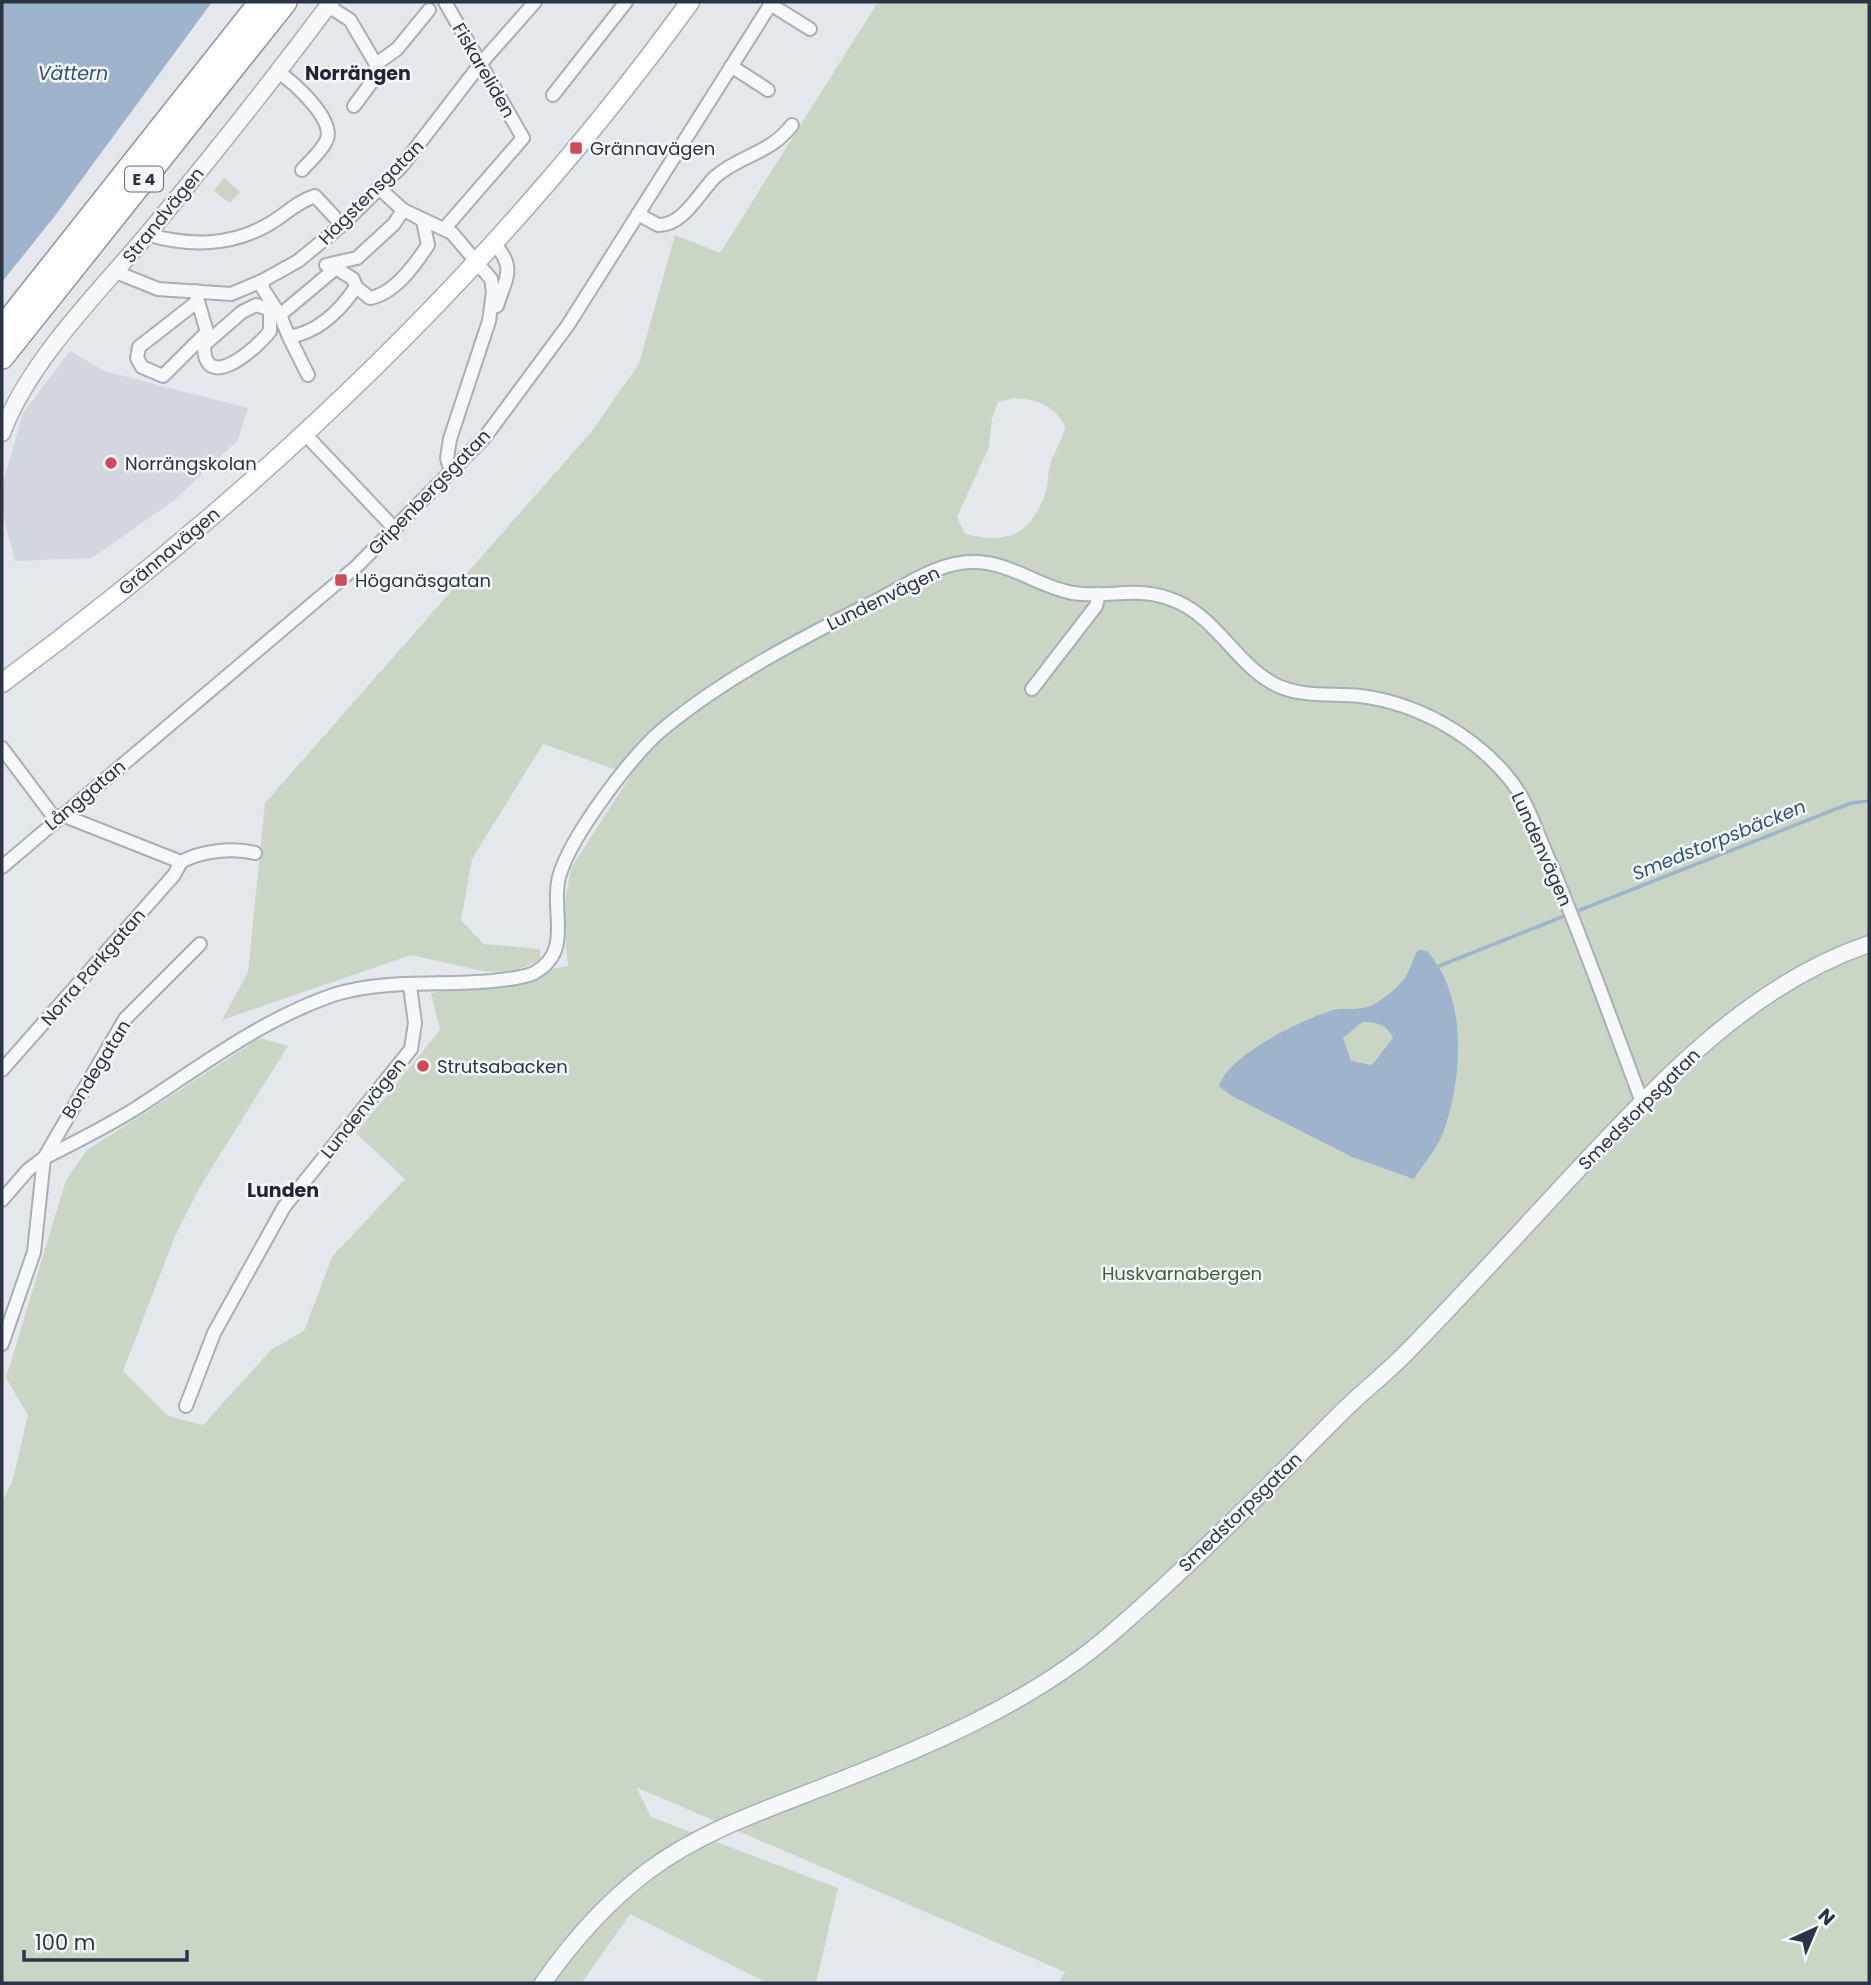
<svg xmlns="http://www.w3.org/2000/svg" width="1871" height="1985" viewBox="0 0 1871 1985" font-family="Poppins,sans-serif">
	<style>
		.built { fill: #d2d6de }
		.green { fill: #c9d6c5; fill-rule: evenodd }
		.water { fill: #9fb4cc; fill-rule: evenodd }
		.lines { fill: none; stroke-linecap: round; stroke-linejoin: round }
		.stream { stroke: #9fb4cc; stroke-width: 3.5 }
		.minor-casing { stroke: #a9aeb7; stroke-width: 16 }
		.tertiary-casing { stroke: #a9aeb7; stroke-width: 19 }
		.secondary-casing { stroke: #a9aeb7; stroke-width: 21 }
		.motorway-casing { stroke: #8b94a3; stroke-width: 26 }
		.minor { stroke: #f7f8fa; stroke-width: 12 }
		.tertiary { stroke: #f7f8fa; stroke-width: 16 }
		.secondary { stroke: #fff; stroke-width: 18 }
		.motorway { stroke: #fff; stroke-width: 23 }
		.poi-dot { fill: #d1495b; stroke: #f4f6f9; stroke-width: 2.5 }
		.labels { text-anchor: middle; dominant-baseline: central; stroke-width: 5; stroke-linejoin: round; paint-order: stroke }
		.shield { fill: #f4f6f9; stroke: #676e7b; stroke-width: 2 }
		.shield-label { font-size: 16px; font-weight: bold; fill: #2b3445 }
		.street-label { font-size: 18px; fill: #2b3445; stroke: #f4f6f9 }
		.poi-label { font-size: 18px; fill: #2b3445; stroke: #f4f6f9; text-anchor: start }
		.park-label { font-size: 18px; fill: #3f6138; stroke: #f4f6f9 }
		.water-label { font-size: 19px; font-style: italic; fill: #34527a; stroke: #f4f6f9 }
		.neighbourhood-label { font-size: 19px; font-weight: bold; fill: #1d2536; stroke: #f4f6f9 }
	</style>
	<rect width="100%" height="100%" fill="#e4e7ec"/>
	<!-- built -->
	<path class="built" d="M70 351 104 371 248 408 238 440 173 501 92 558 15 561 2 511V487L23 413Z"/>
	<!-- green -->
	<g class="green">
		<path d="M878 2H1869V1983H1058L1065 1972 636 1787 651 1817 838 1888 816 1983H761V1980L630 1914 582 1983H2V1502L13 1479 28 1415 6 1378 66 1180 86 1151 260 1038 288 1046 200 1187 175 1236 123 1371 168 1416 203 1425 272 1349 304 1331 332 1257 405 1179 356 1133 440 1030 431 993 568 966 563 913 571 868 631 775 543 744 472 859 461 920 484 944 540 949V960L513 972 483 971 411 955 222 1020 248 972 265 803 592 431 639 364 675 235 720 253ZM1015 398C1038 400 1054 405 1065 427 1063 440 1055 449 1051 462 1047 472 1049 484 1045 494 1029 537 1006 544 965 534L957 517 989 447 992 418 998 402Z"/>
		<path d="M224 178 240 192 230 203 214 191Z"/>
	</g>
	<!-- water -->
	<g class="water">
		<path d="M2 2H212L54 217 2 282Z"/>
		<path d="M1418 950 1427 951C1468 996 1463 1078 1443 1133 1437 1149 1423 1164 1414 1179L1352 1157 1232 1096 1219 1086C1229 1054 1302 1020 1333 1010 1344 1007 1359 1011 1370 1006 1381 1002 1397 988 1404 979 1410 972 1412 959 1418 950ZM1362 1022C1376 1022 1387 1024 1393 1038L1372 1065 1351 1061 1343 1038Z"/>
	</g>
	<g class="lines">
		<!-- stream -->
		<g class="stream">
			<path d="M1580 910 1851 803 1869 801"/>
			<path d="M1439 966 1562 917"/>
		</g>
		<!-- minor casing -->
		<g class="minor-casing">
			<g id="minor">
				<path d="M770 4 810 29"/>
				<path d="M328 6 350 20 380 71 354 106"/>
				<path d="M376 64 397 49 429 10"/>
				<path d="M731 66 768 90"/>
				<path d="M278 72C293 82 334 118 327 139 323 150 309 162 302 170"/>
				<path d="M553 95 626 2"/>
				<path d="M379 188 403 210 452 233 491 279 493 292 489 321 450 439 447 458 451 472"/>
				<path d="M638 214 658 225C683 226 699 193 715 177 740 155 770 154 792 125"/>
				<path d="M445 228 523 138 445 2"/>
				<path d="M147 234C188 247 232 246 269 224 285 215 296 202 315 196L342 225"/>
				<path d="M495 244C516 269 506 277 497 306"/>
				<path d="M326 265 357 258 394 224 403 210"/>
				<path d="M116 272 158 289 231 294 262 281 298 261 342 225 401 167 482 62 535 2"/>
				<path d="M262 281 263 289 278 312"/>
				<path d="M356 287 370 298C394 294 415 265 428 245L423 221 416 216"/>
				<path d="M195 291 207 332 163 376 142 367 137 358 139 347 198 301"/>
				<path d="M271 310 256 305 242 312 204 345C204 395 257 348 270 331V315L274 308"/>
				<path d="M289 337 280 315 336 268 353 279 356 287C340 311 318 332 289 337L308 375"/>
				<path d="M305 434 395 529"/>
				<path d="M1032 689 1096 606 1099 594"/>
				<path d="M2 748 56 820"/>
				<path d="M62 815 181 862"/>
				<path d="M181 862C201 851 233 847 255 853"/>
				<path d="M2 867 357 566 485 437 568 325 772 2"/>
				<path d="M2 1070 174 875 181 862"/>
				<path d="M44 1158C76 1142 108 1126 138 1107 201 1066 261 1020 333 995 382 979 441 986 492 981 506 979 521 979 534 973 574 951 550 912 559 877 570 837 631 756 663 729 728 675 808 635 883 597 910 583 940 562 972 562 1009 561 1038 587 1073 593 1112 599 1138 584 1178 602 1218 620 1237 665 1276 685 1303 698 1332 693 1360 696 1416 703 1471 733 1507 776 1528 800 1537 834 1550 862 1583 941 1612 1022 1642 1102"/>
				<path d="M2 1200 28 1170 44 1158 125 1019 200 944"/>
				<path d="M2 1344 34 1252 44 1158"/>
				<path d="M186 1406 214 1333 284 1207 411 1049 415 1023 410 986"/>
			</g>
		</g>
		<!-- tertiary casing -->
		<g class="tertiary-casing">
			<g id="tertiary">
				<path d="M2 433C29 361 97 294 146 236 210 159 272 81 331 2"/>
				<path d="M543 1983C573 1940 607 1902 648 1871 701 1831 765 1810 826 1786 924 1748 1032 1703 1112 1633 1192 1564 1266 1488 1341 1413 1361 1393 1384 1375 1404 1355 1466 1292 1526 1225 1586 1161 1668 1074 1754 983 1869 944"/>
			</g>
		</g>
		<!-- secondary casing -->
		<g class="secondary-casing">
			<path id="secondary" d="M2 683C263 490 499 266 690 2"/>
		</g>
		<!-- motorway casing -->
		<g class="motorway-casing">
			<g id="motorway">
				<path d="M2 329 261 2"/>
				<path d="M2 357 285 2"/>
			</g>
		</g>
		<!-- minor -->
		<use href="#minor" class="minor"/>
		<!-- tertiary -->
		<use href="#tertiary" class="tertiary"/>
		<!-- secondary -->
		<use href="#secondary" class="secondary"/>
		<!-- motorway -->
		<use href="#motorway" class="motorway"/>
	</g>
	<!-- markers -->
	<g class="poi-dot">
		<rect x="569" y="141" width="14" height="14" rx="3.5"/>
		<circle cx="111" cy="463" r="7"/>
		<rect x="334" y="573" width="14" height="14" rx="3.5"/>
		<circle cx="423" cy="1066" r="7"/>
	</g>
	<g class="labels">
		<!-- shield labels -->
		<rect class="shield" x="125" y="166.5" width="38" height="25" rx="5"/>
		<g class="shield-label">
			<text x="144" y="179">E 4</text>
		</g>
		<!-- street labels -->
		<g class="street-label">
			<text transform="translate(484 70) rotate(60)">Fiskareliden</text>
			<text transform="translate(371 192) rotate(-45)">Hagstensgatan</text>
			<text transform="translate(163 215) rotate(-51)">Strandvägen</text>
			<text transform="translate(429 492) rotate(-46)">Gripenbergsgatan</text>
			<text transform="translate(169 551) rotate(-40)">Grännavägen</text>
			<text transform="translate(883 598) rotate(-26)">Lundenvägen</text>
			<text transform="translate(85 795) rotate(-40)">Långgatan</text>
			<text transform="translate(1542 849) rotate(66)">Lundenvägen</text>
			<text transform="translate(93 967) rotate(-49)">Norra Parkgatan</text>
			<text transform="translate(96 1069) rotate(-58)">Bondegatan</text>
			<text transform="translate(363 1108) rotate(-51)">Lundenvägen</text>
			<text transform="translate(1639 1109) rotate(-45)">Smedstorpsgatan</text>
			<text transform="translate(1240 1512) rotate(-44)">Smedstorpsgatan</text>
		</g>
		<!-- poi labels -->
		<g class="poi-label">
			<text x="590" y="148">Grännavägen</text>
			<text x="125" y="463">Norrängskolan</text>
			<text x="355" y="580">Höganäsgatan</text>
			<text x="437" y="1066">Strutsabacken</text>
		</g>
		<!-- park labels -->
		<g class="park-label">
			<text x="1182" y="1273">Huskvarnabergen</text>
		</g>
		<!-- water labels -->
		<g class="water-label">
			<text x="73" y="73">Vättern</text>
			<text transform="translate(1719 840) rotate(-22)">Smedstorpsbäcken</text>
		</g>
		<!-- neighbourhood labels -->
		<g class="neighbourhood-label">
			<text x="358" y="73">Norrängen</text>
			<text x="283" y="1190">Lunden</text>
		</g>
	</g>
	<!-- border -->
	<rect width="1871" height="1985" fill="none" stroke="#2b3445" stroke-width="7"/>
	<!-- north arrow -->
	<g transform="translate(1815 1929) rotate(44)" stroke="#f4f6f9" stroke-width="5" paint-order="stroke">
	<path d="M0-5L12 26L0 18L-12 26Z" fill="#2b3445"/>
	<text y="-10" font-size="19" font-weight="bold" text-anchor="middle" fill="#2b3445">N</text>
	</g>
	<!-- scale -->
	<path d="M24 1950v10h163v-10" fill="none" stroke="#2b3445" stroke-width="3.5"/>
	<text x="35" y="1950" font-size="21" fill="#2b3445" stroke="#f4f6f9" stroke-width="5" paint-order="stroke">100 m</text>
</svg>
